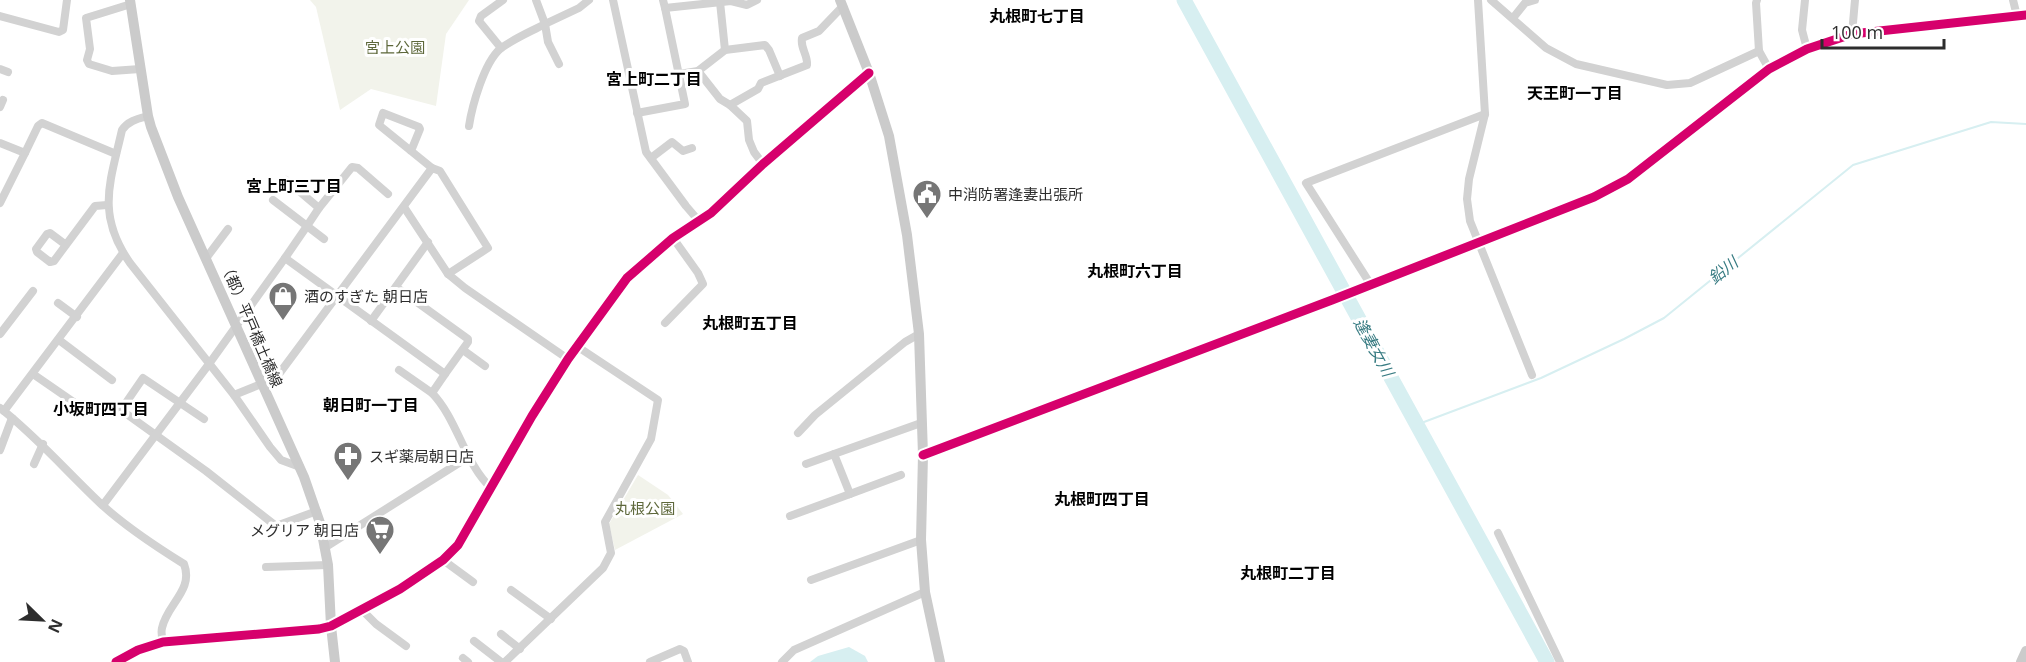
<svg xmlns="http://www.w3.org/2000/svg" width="2026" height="662" viewBox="0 0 2026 662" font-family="'Open Sans','Noto Sans JP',sans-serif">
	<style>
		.green { fill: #f2f3eb }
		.water { fill: #d7eff1 }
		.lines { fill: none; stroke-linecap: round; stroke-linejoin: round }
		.stream { stroke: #d7eff1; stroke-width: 2 }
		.river { stroke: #d7eff1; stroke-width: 15 }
		.street { stroke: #d2d2d2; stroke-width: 8 }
		.secondary { stroke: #cbcbcb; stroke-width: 10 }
		.cycleway-casing { stroke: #fff; stroke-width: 13 }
		.cycleway { stroke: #d6006c; stroke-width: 9 }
		.labels { text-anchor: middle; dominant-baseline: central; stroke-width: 6; stroke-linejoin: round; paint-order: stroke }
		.park-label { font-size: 15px; fill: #5e683b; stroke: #fff }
		.poi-label { font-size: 15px; fill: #2d2d2d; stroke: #fff; text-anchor: start }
		.street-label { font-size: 15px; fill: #2d2d2d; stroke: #fff }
		.neighbourhood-label { font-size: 16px; font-weight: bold; fill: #000; stroke: #fff }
		.water-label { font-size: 16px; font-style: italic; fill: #377b82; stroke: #fff }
	</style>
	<rect width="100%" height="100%" fill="#fff"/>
	<!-- green -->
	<g class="green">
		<path d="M310 0H469L446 34 436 106 371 89 340 110 316 7Z"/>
		<path d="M638 475 668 495 683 514 615 550 609 524Z"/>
	</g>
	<!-- water -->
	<path class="water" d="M849 647 865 656 868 662H810L818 656Z"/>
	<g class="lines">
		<!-- stream -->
		<path class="stream" d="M1416 425 1541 378 1624 339 1664 318 1853 165 1991 122 2026 124"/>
		<!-- river -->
		<path class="river" d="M1184 0 1547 662"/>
		<!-- street -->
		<g class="street">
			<path d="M536 0 545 24 579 8 589 0"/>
			<path d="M613 0 646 152 686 206 698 220"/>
			<path d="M663 0 665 8 731 1 747 5 757 0"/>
			<path d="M1478 0 1485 114 1469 179 1467 199 1470 221 1532 375"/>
			<path d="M1491 0 1546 48 1576 64 1667 85 1690 83 1759 51 1769 69"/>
			<path d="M1757 0 1756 3 1759 51"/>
			<path d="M1805 0 1802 30 1807 49"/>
			<path d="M2013 0 2017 16"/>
			<path d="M131 4 86 18 90 49 87 60 89 64 112 71 140 69"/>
			<path d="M0 16 59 32 63 30 67 0"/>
			<path d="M1513 18 1525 3 1535 0"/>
			<path d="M1852 34 1855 0"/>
			<path d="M501 48 479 21 481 16 503 0"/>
			<path d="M725 50 765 45 769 50 780 76"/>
			<path d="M0 69 8 72"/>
			<path d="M698 71 720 99 730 105"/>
			<path d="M679 74 698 71 725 50 720 2"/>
			<path d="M0 107 3 100"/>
			<path d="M637 113 685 104 665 8"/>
			<path d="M148 116C137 119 128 121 122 130 110 183 96 214 130 263L234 395 270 447 281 460 300 467"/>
			<path d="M469 126C472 106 484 63 500 49 513 39 530 32 545 24L548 42 559 64"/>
			<path d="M0 143 25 153 0 203"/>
			<path d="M411 151 420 129 419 127 383 113 379 125 432 168"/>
			<path d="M25 153 38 126 42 123 116 154"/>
			<path d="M651 158 672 142 683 151 692 148"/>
			<path d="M763 164 754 152 749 140 747 121 730 105 758 89 761 83 807 65C808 55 800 48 802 38L819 31 843 6"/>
			<path d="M286 180 319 208 307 226 324 239"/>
			<path d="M273 200 307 226 285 258"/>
			<path d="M404 207 448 274 465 288 568 359"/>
			<path d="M319 208 352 167 358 168 388 194"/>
			<path d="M66 245 50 233 47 234 36 249 37 252 50 262 54 261 95 206 107 205"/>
			<path d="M207 257 228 229"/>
			<path d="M1371 285 1306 183 1485 114"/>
			<path d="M396 287 468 339V342L445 374"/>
			<path d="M58 303 77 317"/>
			<path d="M371 321 428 242"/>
			<path d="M665 323 703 284 698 273 673 238"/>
			<path d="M0 334 33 291"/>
			<path d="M59 340 112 380"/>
			<path d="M463 350 485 366"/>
			<path d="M399 370 432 393"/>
			<path d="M33 374 75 403"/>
			<path d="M234 395 276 378 432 168 440 171 488 248 448 274"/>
			<path d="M0 408C37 437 67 472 101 504 126 527 155 546 184 564 194 590 167 604 162 628 161 632 162 638 163 642"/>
			<path d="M4 411 123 253"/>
			<path d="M204 419 143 378 121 410 206 471 276 526 317 511"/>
			<path d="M798 433 815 415 905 342 919 334"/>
			<path d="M0 450 12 418"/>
			<path d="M34 464 43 444"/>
			<path d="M806 464 834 454"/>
			<path d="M850 494 901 475"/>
			<path d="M103 505 209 364 285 258 445 374 432 393C458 420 464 463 492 489"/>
			<path d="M790 516 850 494 834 454 921 423"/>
			<path d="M1498 533 1560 662"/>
			<path d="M324 548 470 456"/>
			<path d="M443 560 473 582"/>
			<path d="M266 567 328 565"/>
			<path d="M811 580 921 540"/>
			<path d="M511 590 551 619"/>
			<path d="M362 610 376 624 406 646"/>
			<path d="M331 626C375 603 422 581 458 545L532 416 568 359 627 278 673 238 711 213 763 164 869 73"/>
			<path d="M501 634 520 649"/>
			<path d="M474 641 501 662"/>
			<path d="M463 658 468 662"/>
			<path d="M505 662 603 568 611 553 605 522 651 439 658 400 578 347"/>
			<path d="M650 662 680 649 684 651 688 662"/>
			<path d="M782 662 794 650 925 592"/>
		</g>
		<!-- secondary -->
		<g class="secondary">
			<path d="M130 0 148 116 151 127 178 197 304 477 320 523 328 565 331 626 335 662"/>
			<path d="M840 0 869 73 889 136 907 235 919 334 923 455 921 540 925 592 940 662"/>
			<path d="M923 455 1332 300 1594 197 1628 179 1769 69 1807 49 1852 34 2026 15"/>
			<path d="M116 662 138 650 163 642 319 629 331 626"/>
			<path d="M2021 662 2026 651"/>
		</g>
		<!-- cycleway casing -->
		<g class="cycleway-casing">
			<g id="cycleway">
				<path d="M923 455 1332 300 1594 197 1628 179 1769 69 1807 49 1852 34 2026 15"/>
				<path d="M116 662 138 650 163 642 319 629 331 626 400 589 443 560 458 545 532 416 568 359 627 278 673 238 711 213 763 164 869 73"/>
			</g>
		</g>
		<!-- cycleway -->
		<use href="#cycleway" class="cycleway"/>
	</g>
	<!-- icons -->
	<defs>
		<g id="civic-pin" transform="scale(1.5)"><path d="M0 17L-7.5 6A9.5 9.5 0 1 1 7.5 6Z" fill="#767676" stroke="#fff"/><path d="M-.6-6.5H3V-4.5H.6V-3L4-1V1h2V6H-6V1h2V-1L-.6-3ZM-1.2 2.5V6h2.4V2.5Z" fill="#fff"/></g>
		<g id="shop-pin" transform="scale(1.5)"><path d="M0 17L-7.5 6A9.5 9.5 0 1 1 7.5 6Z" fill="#767676" stroke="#fff"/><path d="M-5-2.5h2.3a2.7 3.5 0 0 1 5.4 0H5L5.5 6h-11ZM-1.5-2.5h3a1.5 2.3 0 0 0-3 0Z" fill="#fff"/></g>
		<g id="pharmacy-pin" transform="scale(1.5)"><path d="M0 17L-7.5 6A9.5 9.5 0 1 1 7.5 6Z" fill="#767676" stroke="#fff"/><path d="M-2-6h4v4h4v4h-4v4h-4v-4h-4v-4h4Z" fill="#fff"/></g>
		<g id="supermarket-pin" transform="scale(1.5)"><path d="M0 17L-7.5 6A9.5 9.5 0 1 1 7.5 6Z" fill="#767676" stroke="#fff"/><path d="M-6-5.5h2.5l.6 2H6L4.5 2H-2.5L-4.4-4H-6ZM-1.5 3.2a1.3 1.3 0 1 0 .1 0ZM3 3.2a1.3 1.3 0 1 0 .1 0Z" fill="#fff"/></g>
	</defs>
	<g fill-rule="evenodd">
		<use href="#civic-pin" x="927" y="194"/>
		<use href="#shop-pin" x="283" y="296"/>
		<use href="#pharmacy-pin" x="348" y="456"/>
		<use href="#supermarket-pin" x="380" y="530"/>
	</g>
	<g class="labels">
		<!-- park labels -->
		<g class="park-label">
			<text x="395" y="47">宮上公園</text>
			<text x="645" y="508">丸根公園</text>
		</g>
		<!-- poi labels -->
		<g class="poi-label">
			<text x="948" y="194">中消防署逢妻出張所</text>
			<text x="304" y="296">酒のすぎた 朝日店</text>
			<text x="369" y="456">スギ薬局朝日店</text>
			<text x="359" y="530" text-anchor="end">メグリア 朝日店</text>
		</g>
		<!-- street labels -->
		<g class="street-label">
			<text transform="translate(252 324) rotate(67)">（都）平戸橋土橋線</text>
		</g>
		<!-- neighbourhood labels -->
		<g class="neighbourhood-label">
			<text x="1037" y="16">丸根町七丁目</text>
			<text x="654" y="79">宮上町二丁目</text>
			<text x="1575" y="93">天王町一丁目</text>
			<text x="294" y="186">宮上町三丁目</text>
			<text x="1135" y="271">丸根町六丁目</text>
			<text x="750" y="323">丸根町五丁目</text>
			<text x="371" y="405">朝日町一丁目</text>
			<text x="101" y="409">小坂町四丁目</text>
			<text x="1102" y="499">丸根町四丁目</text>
			<text x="1288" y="573">丸根町二丁目</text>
		</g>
		<!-- water labels -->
		<g class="water-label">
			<text transform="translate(1723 270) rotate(-39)">鉛川</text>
			<text transform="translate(1374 347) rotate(61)">逢妻女川</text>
		</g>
	</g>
	<!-- north arrow -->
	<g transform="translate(42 620) rotate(114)" stroke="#ffffff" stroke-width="4.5" paint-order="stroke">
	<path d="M0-4.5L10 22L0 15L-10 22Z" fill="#2d2d2d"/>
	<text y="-9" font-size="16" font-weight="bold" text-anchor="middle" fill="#2d2d2d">N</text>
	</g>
	<!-- scale -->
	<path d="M1822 39v9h122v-9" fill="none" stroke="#2d2d2d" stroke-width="3"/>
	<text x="1831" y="39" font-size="18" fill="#2d2d2d" stroke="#ffffff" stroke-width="4.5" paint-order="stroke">100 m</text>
</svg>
